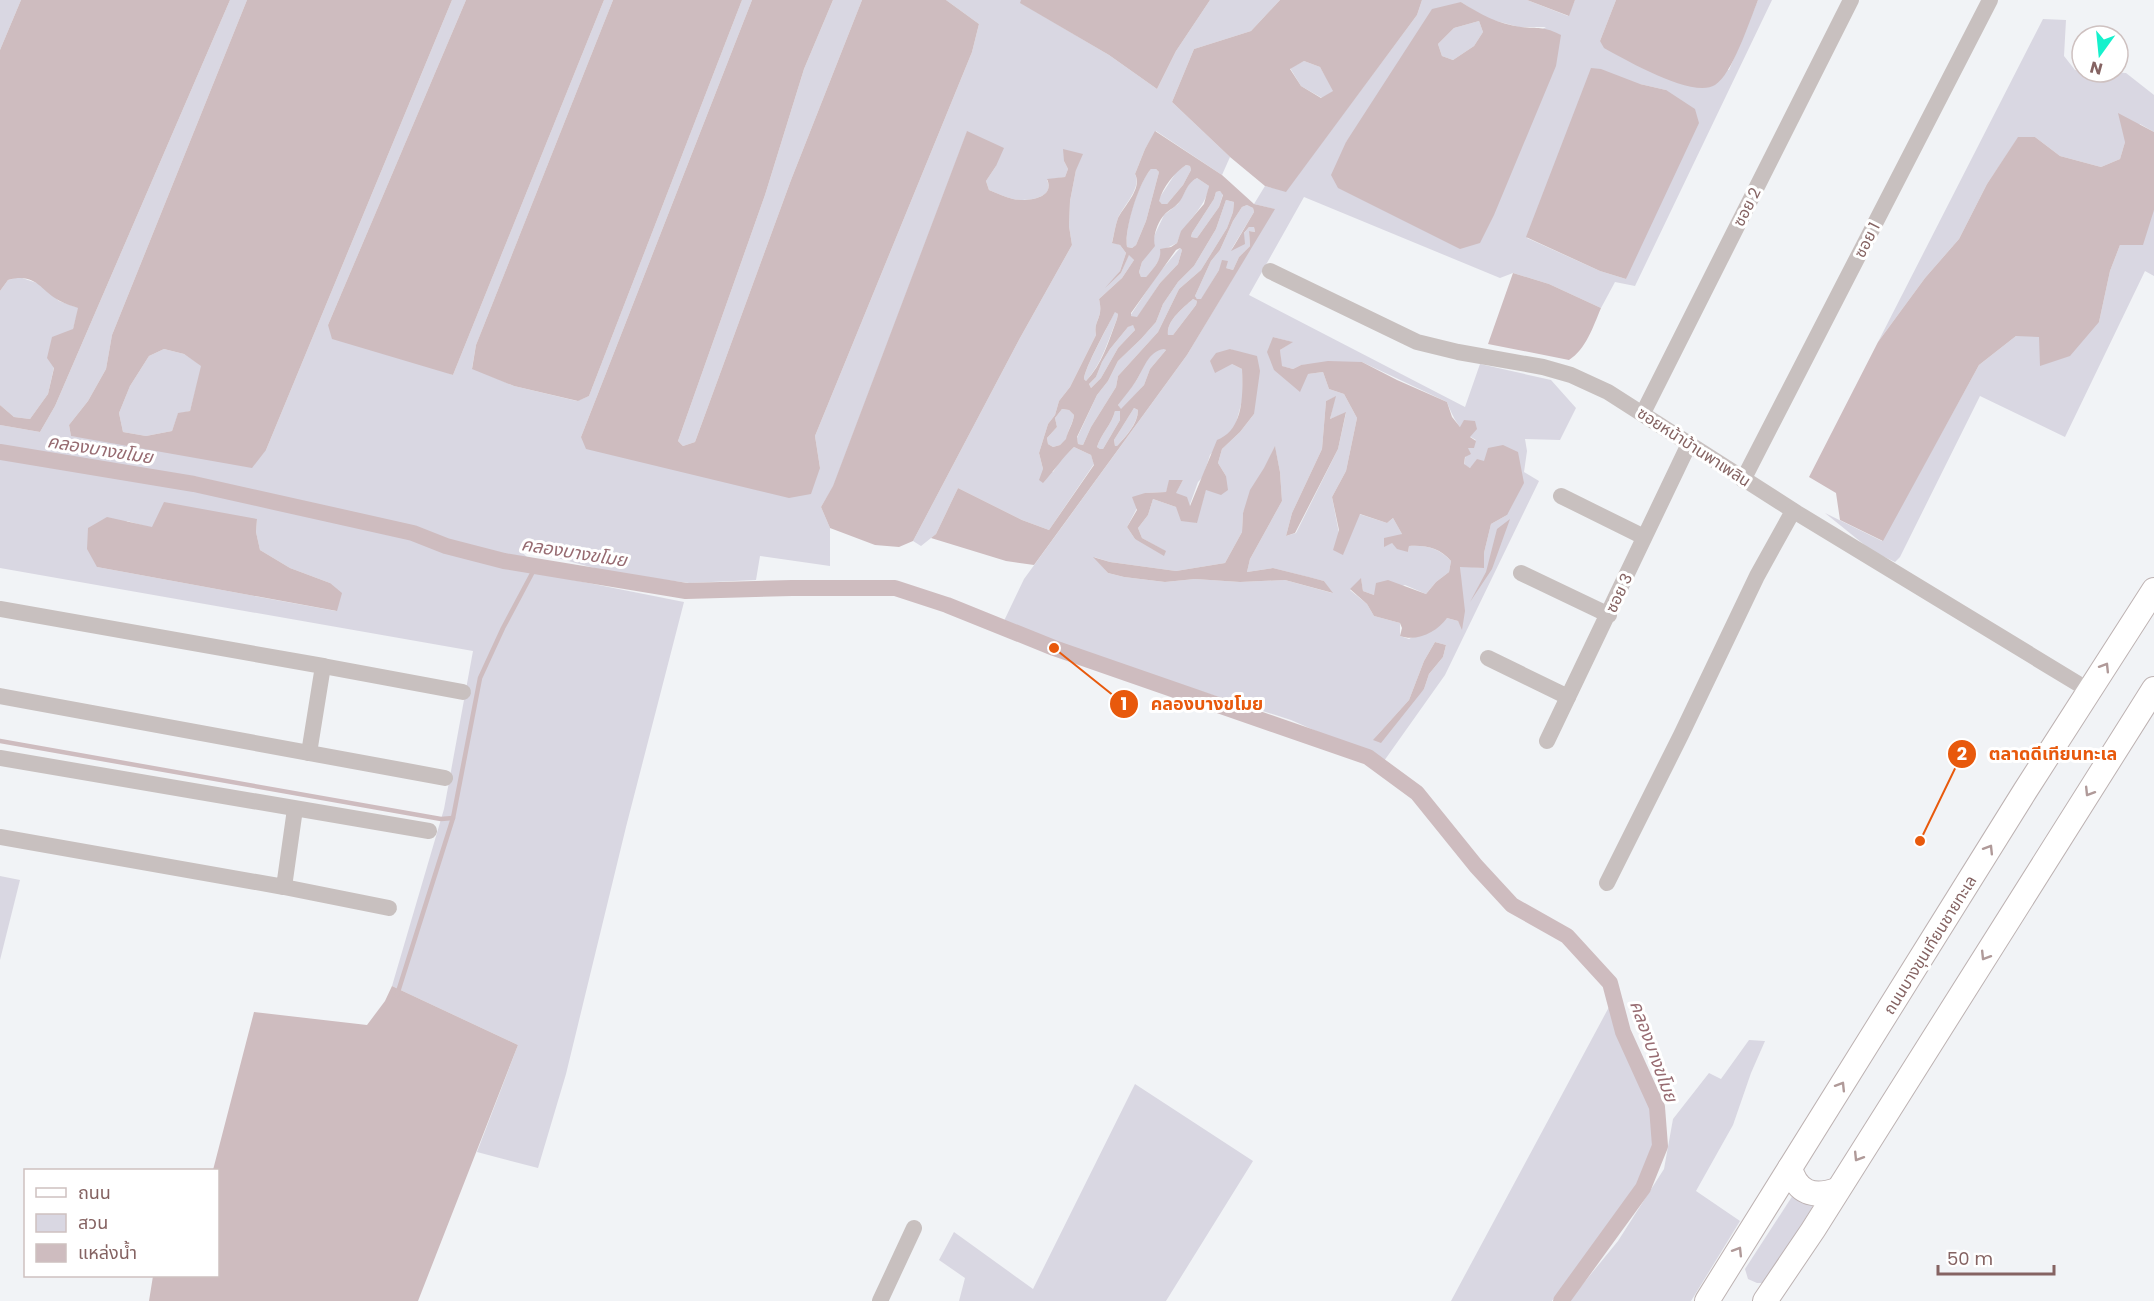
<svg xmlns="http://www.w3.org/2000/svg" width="2154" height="1301" viewBox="0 0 2154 1301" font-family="Poppins,'Noto Sans Thai',sans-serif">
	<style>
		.green { fill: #d9d7e2; fill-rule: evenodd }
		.water { fill: #cebcbf; fill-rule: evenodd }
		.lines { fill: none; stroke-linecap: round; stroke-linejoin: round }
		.stream { stroke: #cebcbf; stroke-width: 4.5 }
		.canal { stroke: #cebcbf; stroke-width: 16 }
		.secondary-casing { stroke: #bdb2b2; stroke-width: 26 }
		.street { stroke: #c8c0bf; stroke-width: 16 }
		.secondary { stroke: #fff; stroke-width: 24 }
		.oneway { stroke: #b09a99 }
		.labels { text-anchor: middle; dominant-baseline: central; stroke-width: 6; stroke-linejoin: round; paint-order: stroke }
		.street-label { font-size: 16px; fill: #856362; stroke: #fff }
		.water-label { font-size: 18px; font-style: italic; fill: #976b71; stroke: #fff }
		.leader { fill: none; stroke: #e8590c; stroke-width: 2 }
		.callout-dot { fill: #e8590c; stroke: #fff; stroke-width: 2 }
		.mark-label { font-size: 18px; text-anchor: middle; font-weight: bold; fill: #fff }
		.callout-label { font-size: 18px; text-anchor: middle; font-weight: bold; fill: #e8590c; stroke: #fff; stroke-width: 6; stroke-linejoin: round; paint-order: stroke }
	</style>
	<rect width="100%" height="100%" fill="#f1f3f6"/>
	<!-- green -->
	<g class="green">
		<path d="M0 0H21L0 50Z"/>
		<path d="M230 0H247L112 335 106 369 88 401 69 425 71 436 266 450 452 0H466L328 325 453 375 604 0H613L476 345 472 368 514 386 577 401 589 396 742 0H752L581 437 820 468 815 436 972 52 979 24 946 0H1021V3L1109 55 1157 89 1176 51 1210 0H1280L1251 31 1194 49 1172 102 1230 157 1222 175 1156 131 1145 149 1135 174C1142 188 1124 205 1118 218 1115 226 1114 235 1112 242L1120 245 1126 253 1120 271 1113 280 1121 273 1129 254 1134 260 1122 278 1099 299C1104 318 1093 320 1096 335L1070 387 1059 401 1055 415 1048 424 1039 453 1043 469 1053 472 1062 458 1074 447 1091 455 1094 464 1049 530 1022 520 958 488 936 534 921 546 913 541 1020 338 1072 245 1069 226 1070 201 1076 170 1064 161 1068 169 1065 177 1047 180C1056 199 1025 202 1013 199 1005 197 997 193 989 190L986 181 996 166 967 132 833 487 821 507 830 528V566L760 556 756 580 689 583 613 573 546 555 523 553 543 574 684 602 626 827 566 1074 538 1168 477 1152 518 1045 392 986 444 809 473 651 0 568V459L243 490 0 446V425L40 432 55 406ZM257 519 256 532 260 550 290 568 330 583 336 611 97 567 127 521 152 528Z"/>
		<path d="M833 0H862L791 180 695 442 683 446 678 441 765 195 804 69Z"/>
		<path d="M1422 0H1527L1568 16 1575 0H1616L1600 41 1729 70 1758 0H1772L1635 286 1615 282 1601 308 1549 284 1513 273 1500 278 1304 197 1249 295 1465 407 1480 364 1551 380 1576 408 1560 440 1525 439 1527 451 1524 472 1539 481 1445 675 1384 761 1291 720 1122 666 1003 623 1024 579 1187 355 1274 209 1254 204 1265 186 1286 191 1417 15ZM1461 2 1485 18 1519 27H1546L1346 142ZM1640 84 1666 90 1626 279 1600 271 1527 238ZM1273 337 1292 342 1280 350 1281 366 1293 369 1301 365 1362 362 1447 402C1453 418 1460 432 1476 440L1467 447 1464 465 1470 468 1484 461 1507 515 1491 524 1484 553V568L1460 566 1462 628 1458 621 1447 618 1409 639 1400 636V623L1374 616 1367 604 1350 590 1361 579 1363 591 1374 595 1405 585 1426 594 1436 582 1449 572 1451 561C1439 548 1426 545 1409 546L1408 552 1392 543 1402 534 1393 518 1387 523 1359 514 1343 554 1332 497 1346 471 1357 418 1344 394 1329 389 1323 372 1308 374 1274 370ZM1230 349 1240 353 1254 414 1240 432 1222 449 1218 463 1226 476 1206 489 1196 523 1176 507 1153 499 1148 515 1138 528 1142 538 1165 551 1135 539 1127 527 1145 493 1166 492 1170 480H1183L1175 494 1189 507 1198 482 1203 477 1210 455 1235 427 1243 397 1242 369 1232 364ZM1335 397 1330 419 1346 413 1338 449 1296 533 1286 536 1292 513 1322 449 1326 401ZM1275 447 1280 472 1282 501 1250 559 1247 572 1273 568 1324 581 1332 593 1285 580 1240 582 1195 579 1165 582 1124 577 1108 573 1094 557 1110 562 1176 571 1225 563 1242 532 1243 513ZM1435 642 1446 645 1443 657 1429 674 1424 689 1374 739 1409 700 1424 661Z"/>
		<path d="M2043 19 2066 20 2064 56 2075 70 2126 73 2154 95V132L2140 124 2125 142 2120 159 2101 167 2060 156 2035 137 2018 138 1987 184 1959 239 1925 278 1878 342Z"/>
		<path d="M1479 21 1483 32 1474 46 1453 60 1442 56 1438 44 1454 28Z"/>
		<path d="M1304 61 1320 67 1334 91 1322 98 1301 86 1290 68Z"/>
		<path d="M1186 165 1190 166 1191 170 1183 185 1167 204H1162L1158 201 1160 197 1177 171Z"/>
		<path d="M1151 169H1156L1159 172 1146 221 1136 245 1132 248 1127 247C1124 228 1138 183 1151 169Z"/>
		<path d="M1197 178 1209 186C1206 209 1184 221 1177 243L1165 249 1154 268 1146 277H1141L1139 272 1142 262 1151 249 1155 234 1164 215 1178 204 1190 182Z"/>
		<path d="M1220 191 1223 194 1219 207 1197 238 1191 237 1192 233 1214 199 1216 192Z"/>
		<path d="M1226 200 1234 202 1233 212 1227 228 1201 270 1179 289 1158 332 1118 376 1116 387 1091 427 1083 445 1078 444 1077 438 1097 395 1108 381 1118 361 1141 339 1156 322 1163 304 1178 282 1194 266 1216 229Z"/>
		<path d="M1247 205 1253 208 1254 212 1231 250 1249 227H1254L1255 232 1249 231 1250 246 1239 257 1233 270 1226 268 1219 270 1201 300 1197 299 1195 296 1211 261 1220 250 1233 221 1242 207Z"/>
		<path d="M2154 210V276L2145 271 2065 437 1980 396 1900 557 1895 562 1872 551 1825 513 1882 541 1979 365 2016 336H2039L2099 322 2110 271 2120 245Z"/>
		<path d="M1180 248 1182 250 1178 264 1160 283 1137 318 1130 316 1158 274Z"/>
		<path d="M19 277 40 284 59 301 79 308 73 329 54 367 48 394 30 419 14 417 0 405V291L8 280Z"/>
		<path d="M1193 299 1197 301 1196 305 1173 335H1168C1166 321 1183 308 1193 299Z"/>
		<path d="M1115 311 1118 314 1117 319C1108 340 1102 364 1086 381L1084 379C1084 369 1109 325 1115 311Z"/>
		<path d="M1133 324 1135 330 1118 348 1101 378 1091 388 1089 384 1096 377 1102 362 1110 349 1128 327Z"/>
		<path d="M1164 348 1166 350 1150 369 1144 385 1121 410 1118 405C1123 397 1130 389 1136 381 1144 369 1147 351 1164 348Z"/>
		<path d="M164 349 184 354 202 366 190 411 178 414 172 431 146 436 123 432 119 413 130 386 149 356Z"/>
		<path d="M1134 408 1138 410C1138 423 1126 436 1117 446H1115L1114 440Z"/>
		<path d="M1062 409 1069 410 1074 415C1073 424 1067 430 1067 439L1060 445 1053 447 1048 444 1047 438 1057 427 1055 418Z"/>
		<path d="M1115 411H1120V420L1103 449H1100L1097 447C1101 434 1112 424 1115 411Z"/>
		<path d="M0 876 20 880 0 960Z"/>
		<path d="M1609 1007 1618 1035 1650 1109 1656 1144 1640 1181 1552 1301H1451Z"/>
		<path d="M1749 1040 1765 1041 1751 1073 1733 1125 1696 1191 1740 1221 1691 1301H1569L1618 1241 1664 1169 1673 1119 1709 1073 1721 1079Z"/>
		<path d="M1135 1084 1253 1161 1166 1301H959L965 1278 939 1260 954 1232 1033 1289Z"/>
		<path d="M1795 1192 1814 1204 1766 1283H1757L1748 1279 1745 1269Z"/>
	</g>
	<!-- water -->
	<g class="water">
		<path d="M21 0H230L55 406 40 432 0 425V405L14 417 30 419 48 394 54 368 47 358 52 337 73 329 78 308C73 306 65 304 60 301 40 291 37 272 8 280L0 291V50Z"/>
		<path d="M247 0H452L266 450 252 468 71 436 69 425 88 401 106 369 112 335ZM164 349 184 354 201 366 190 411 178 413 172 431 146 436 123 432 119 413 130 386 149 356Z"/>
		<path d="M466 0H604L453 375 332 339 328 325Z"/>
		<path d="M613 0H742L589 396 578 401 514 386 472 369 476 345Z"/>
		<path d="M752 0H833L804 69 765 195 678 441 683 446 695 442 791 180 862 0H946L979 24 972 52 815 436 820 468 811 494 789 498 586 449 581 437Z"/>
		<path d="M1021 0H1210L1176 51 1157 89 1109 55 1020 3Z"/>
		<path d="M1280 0H1422L1417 15 1286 192 1265 186 1230 157 1172 102 1194 49 1251 31ZM1304 61 1320 67 1333 91 1321 98 1301 86 1290 69Z"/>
		<path d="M1527 0H1575L1569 16Z"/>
		<path d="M1616 0H1758C1750 20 1732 75 1715 85 1693 99 1626 60 1604 48L1600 41Z"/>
		<path d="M1461 2C1480 14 1498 24 1521 27 1540 29 1543 26 1561 35L1556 66 1494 215 1480 243 1460 249 1338 188 1331 175 1346 142 1432 9ZM1479 21 1483 32 1474 46 1453 60 1442 56 1438 44 1454 28Z"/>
		<path d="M1591 68 1601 69 1640 84 1666 90 1695 109 1699 123 1626 279 1600 271 1526 237Z"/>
		<path d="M2118 113 2154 132V210L2143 245H2120L2110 271 2099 322 2070 356 2040 366 2039 337 2016 336 1979 365 1883 541 1840 520 1836 493 1809 477 1878 342 1925 278 1959 239 1987 184 2018 137H2035L2060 156 2101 167 2120 159 2125 142Z"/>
		<path d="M967 131 1004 148 996 166 986 181 989 190C997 193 1005 197 1013 199 1026 202 1056 199 1047 179L1065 177 1068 169 1064 161 1063 149 1083 154 1076 170 1070 201 1069 226 1072 245 1020 338 913 541 899 547 875 545 830 528 821 507 833 486Z"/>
		<path d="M1155 131 1222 175 1254 204 1275 209 1187 355 1034 565 1006 561 931 538 936 534 958 488 1022 520 1049 530 1094 465 1091 455 1074 447C1062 458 1054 471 1043 483L1039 480 1043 469 1039 453 1048 424 1055 415 1059 401 1070 387 1096 335C1093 320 1104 319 1099 299L1122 278 1134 260 1129 255 1121 273 1105 288 1120 271 1126 253 1120 245 1112 243C1114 235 1115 226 1118 218 1124 206 1143 188 1135 174L1145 149ZM1186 165 1190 166 1191 170 1183 185 1167 204H1162L1159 201C1163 187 1174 173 1186 165ZM1151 169H1156L1159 172 1146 221 1136 245 1132 248 1127 247C1124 230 1139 182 1151 169ZM1197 178 1209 186 1204 204 1181 231 1177 243 1171 247 1160 249C1162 260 1153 269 1146 277H1141L1139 272 1142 262 1155 246C1152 237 1158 221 1165 214 1170 209 1176 207 1180 201 1186 192 1187 183 1197 178ZM1220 191 1223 195 1219 207 1197 238 1191 237 1192 233 1214 199 1216 192ZM1226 200 1234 202 1233 212 1227 228 1201 270 1179 289 1158 332 1118 376 1116 387 1091 427 1083 445 1078 444 1077 437 1097 395 1108 381 1118 361 1141 339 1156 322 1163 304 1178 282 1194 266 1216 229ZM1247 205 1253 208 1254 212 1231 251 1245 244 1244 233 1249 227H1254L1255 232 1249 231 1250 246 1239 257 1233 270 1226 268 1228 261 1222 260 1219 270 1201 299H1197L1195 296 1211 261 1220 250 1233 221 1242 207ZM1180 248 1182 250 1178 264 1160 283 1137 317 1131 316V313L1176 250ZM1193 299 1197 301 1196 305 1173 335H1168C1166 321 1183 308 1193 299ZM1115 312 1118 314 1117 319C1109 340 1102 365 1086 381L1084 379C1084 369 1109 324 1115 312ZM1133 325 1135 330 1118 348 1101 378 1091 388 1089 384 1096 377 1102 362 1110 349 1128 327ZM1164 349 1166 350 1150 369 1144 385 1121 409 1118 405C1124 397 1131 389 1136 381 1144 369 1148 351 1164 349ZM1134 408 1138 410C1138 424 1126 436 1117 446H1115L1114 440ZM1062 409 1069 410 1074 415C1073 424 1068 430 1066 439L1060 445 1053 447 1048 444 1047 438 1057 427 1055 418ZM1115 411H1120V420L1103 449H1100L1097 447C1101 434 1112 424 1115 411Z"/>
		<path d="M1513 273 1549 284 1601 308C1593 327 1586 349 1569 360L1488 344Z"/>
		<path d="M1273 337 1293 342 1280 350 1282 366 1293 369 1301 365 1328 361 1362 362 1397 380 1447 402 1452 417 1460 427 1464 420 1475 421 1477 429 1470 437 1476 441 1474 448H1468L1471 454 1465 457 1464 464 1470 468 1477 459 1484 461 1488 448 1503 445 1518 452 1524 483 1507 515 1491 524 1484 553V568L1460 567 1465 611 1462 630 1458 621 1447 618C1437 632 1417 642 1400 636L1402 628 1400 623 1374 616 1367 604 1350 589 1361 578 1363 591 1374 595 1376 583 1388 580 1426 594 1436 582 1449 572 1451 561C1440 548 1426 545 1409 546L1408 552 1397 549 1392 543 1384 547V538L1402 534 1393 518 1387 523 1360 514 1343 555 1333 550 1339 530 1332 497 1346 471 1357 418 1344 394 1329 389 1323 372 1308 374 1300 392 1274 370 1267 352Z"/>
		<path d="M1230 349 1257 356 1260 371 1254 414 1240 432 1222 449 1218 463 1226 476 1228 490 1221 495 1206 490 1197 523 1181 521 1176 507 1153 499 1148 515 1138 528 1142 538 1166 551 1164 556 1135 539 1127 527 1137 510 1132 497 1145 493 1166 492 1169 480H1183L1176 493 1187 497 1190 506 1217 440C1244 430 1243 394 1242 369L1232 364 1215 373 1210 361 1216 353Z"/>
		<path d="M1336 396 1330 419 1346 412 1338 449 1295 533 1286 536 1292 513 1322 449 1326 401Z"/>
		<path d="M1275 446 1280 472 1282 501 1250 559 1247 572 1273 568 1309 577 1324 581 1333 593 1285 580 1240 582 1195 579 1165 582 1124 577 1108 573 1093 557 1110 562 1176 571 1225 563 1242 532 1243 513 1250 490 1264 468Z"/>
		<path d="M164 502 257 519 256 532 260 550 290 568 330 583 342 593 337 611 97 567 87 549 88 528 107 517 152 527Z"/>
		<path d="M1510 519 1492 569 1470 602 1486 572 1497 529Z"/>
		<path d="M1435 642 1446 645 1443 657 1429 674 1424 689 1381 743 1373 740 1409 700 1424 661Z"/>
		<path d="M392 986 518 1045 418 1301H149L153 1276H218V1170H213L254 1012 367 1025 385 1001Z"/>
	</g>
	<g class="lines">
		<!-- stream -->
		<g class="stream">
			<path d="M0 741 441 819 453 818"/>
			<path d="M397 995 453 818 480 678 503 628 536 566"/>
		</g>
		<!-- canal -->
		<path class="canal" d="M0 452 194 484 413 533 446 546 504 561 686 591 792 588H895L947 605 1054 648 1368 757 1417 793 1476 866 1512 905 1567 936 1610 983 1623 1032 1657 1107 1660 1146 1643 1188 1561 1301"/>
		<!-- secondary casing -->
		<g class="secondary-casing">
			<g id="secondary">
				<path d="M1790 1168C1797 1193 1813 1198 1837 1190"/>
				<path d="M1707 1301 2025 791 2154 590"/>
				<path d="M1765 1301 1813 1230 2154 689"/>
			</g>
		</g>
		<!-- street -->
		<g class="street">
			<path d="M1270 271 1417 342 1458 352 1543 367 1571 375 1608 392 1797 513 2090 691"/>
			<path d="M1643 413 1851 0"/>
			<path d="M1743 480 1990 0"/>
			<path d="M1561 496 1644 537"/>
			<path d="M1521 573 1609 615"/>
			<path d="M0 609 323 666 309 753"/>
			<path d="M1488 658 1568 697"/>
			<path d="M323 666 463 692"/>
			<path d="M0 696 445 778"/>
			<path d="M1547 741 1689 444"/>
			<path d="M0 758 429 831"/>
			<path d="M0 837 284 887 295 809"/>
			<path d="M1607 883 1681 735 1757 576 1793 511"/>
			<path d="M284 887 389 908"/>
			<path d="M880 1301 914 1228"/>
		</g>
		<!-- secondary -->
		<use href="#secondary" class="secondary"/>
	</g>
	<!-- one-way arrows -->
	<defs><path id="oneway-chevron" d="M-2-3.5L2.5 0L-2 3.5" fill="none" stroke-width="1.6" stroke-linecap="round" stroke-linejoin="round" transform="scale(1.5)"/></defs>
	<g class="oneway">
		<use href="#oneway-chevron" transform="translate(2105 667) rotate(-58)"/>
		<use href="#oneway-chevron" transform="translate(2089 792) rotate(122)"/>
		<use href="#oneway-chevron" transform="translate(1989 849) rotate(-58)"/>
		<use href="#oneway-chevron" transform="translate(1985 956) rotate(122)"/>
		<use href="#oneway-chevron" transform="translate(1841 1086) rotate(-58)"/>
		<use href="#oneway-chevron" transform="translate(1858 1157) rotate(122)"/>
		<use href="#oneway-chevron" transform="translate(1738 1251) rotate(-58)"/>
	</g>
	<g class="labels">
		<!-- street labels -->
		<g class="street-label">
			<text transform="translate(1747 207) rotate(-63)">ซอย 2</text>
			<text transform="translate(1867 240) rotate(-63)">ซอย 1</text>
			<text transform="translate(1694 447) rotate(33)">ซอยหน้าบ้านพาเพลิน</text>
			<text transform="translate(1619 593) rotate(-65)">ซอย 3</text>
			<text transform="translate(1930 945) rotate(-58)">ถนนบางขุนเทียนชายทะเล</text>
		</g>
		<!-- water labels -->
		<g class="water-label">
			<text transform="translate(100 449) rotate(9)">คลองบางขโมย</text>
			<text transform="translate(574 552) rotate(9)">คลองบางขโมย</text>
			<text transform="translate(1654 1051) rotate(70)">คลองบางขโมย</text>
		</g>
	</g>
	<!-- callouts -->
	<path class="leader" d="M1054 648L1124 704M1920 841L1962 754"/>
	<g class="callout-dot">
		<circle cx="1054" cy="648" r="6"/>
		<circle cx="1920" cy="841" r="6"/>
		<circle cx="1124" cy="704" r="15"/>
		<circle cx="1962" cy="754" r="15"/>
	</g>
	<g class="mark-label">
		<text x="1124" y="710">1</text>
		<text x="1962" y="760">2</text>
	</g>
	<g class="callout-label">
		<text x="1207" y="710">คลองบางขโมย</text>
		<text x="2053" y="760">ตลาดดีเทียนทะเล</text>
	</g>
	<!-- legend -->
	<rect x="24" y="1169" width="195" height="108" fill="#ffffff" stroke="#cec1c0" stroke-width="1.5"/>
	<rect x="36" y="1188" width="30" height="9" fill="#ffffff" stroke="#cec1c0" stroke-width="1.5"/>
	<text x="78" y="1199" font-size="18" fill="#856362">ถนน</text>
	<rect x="36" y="1214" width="30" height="18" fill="#d9d7e2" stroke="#cec1c0" stroke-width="1.5"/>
	<text x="78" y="1229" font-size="18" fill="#856362">สวน</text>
	<rect x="36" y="1244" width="30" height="18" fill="#cebcbf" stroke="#cec1c0" stroke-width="1.5"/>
	<text x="78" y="1259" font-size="18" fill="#856362">แหล่งน้ำ</text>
	<!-- north arrow -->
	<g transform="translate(2100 54) rotate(195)"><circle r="28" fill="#ffffff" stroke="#cec1c0" stroke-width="1.5"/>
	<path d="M0-4.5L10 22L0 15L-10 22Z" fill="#15f1cc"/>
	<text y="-9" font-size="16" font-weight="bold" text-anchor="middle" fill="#856362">N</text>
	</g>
	<!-- scale -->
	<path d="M1938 1265v9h116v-9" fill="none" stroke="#856362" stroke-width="3"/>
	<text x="1947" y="1265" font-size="18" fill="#856362" stroke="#ffffff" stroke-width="4.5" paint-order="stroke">50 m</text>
</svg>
